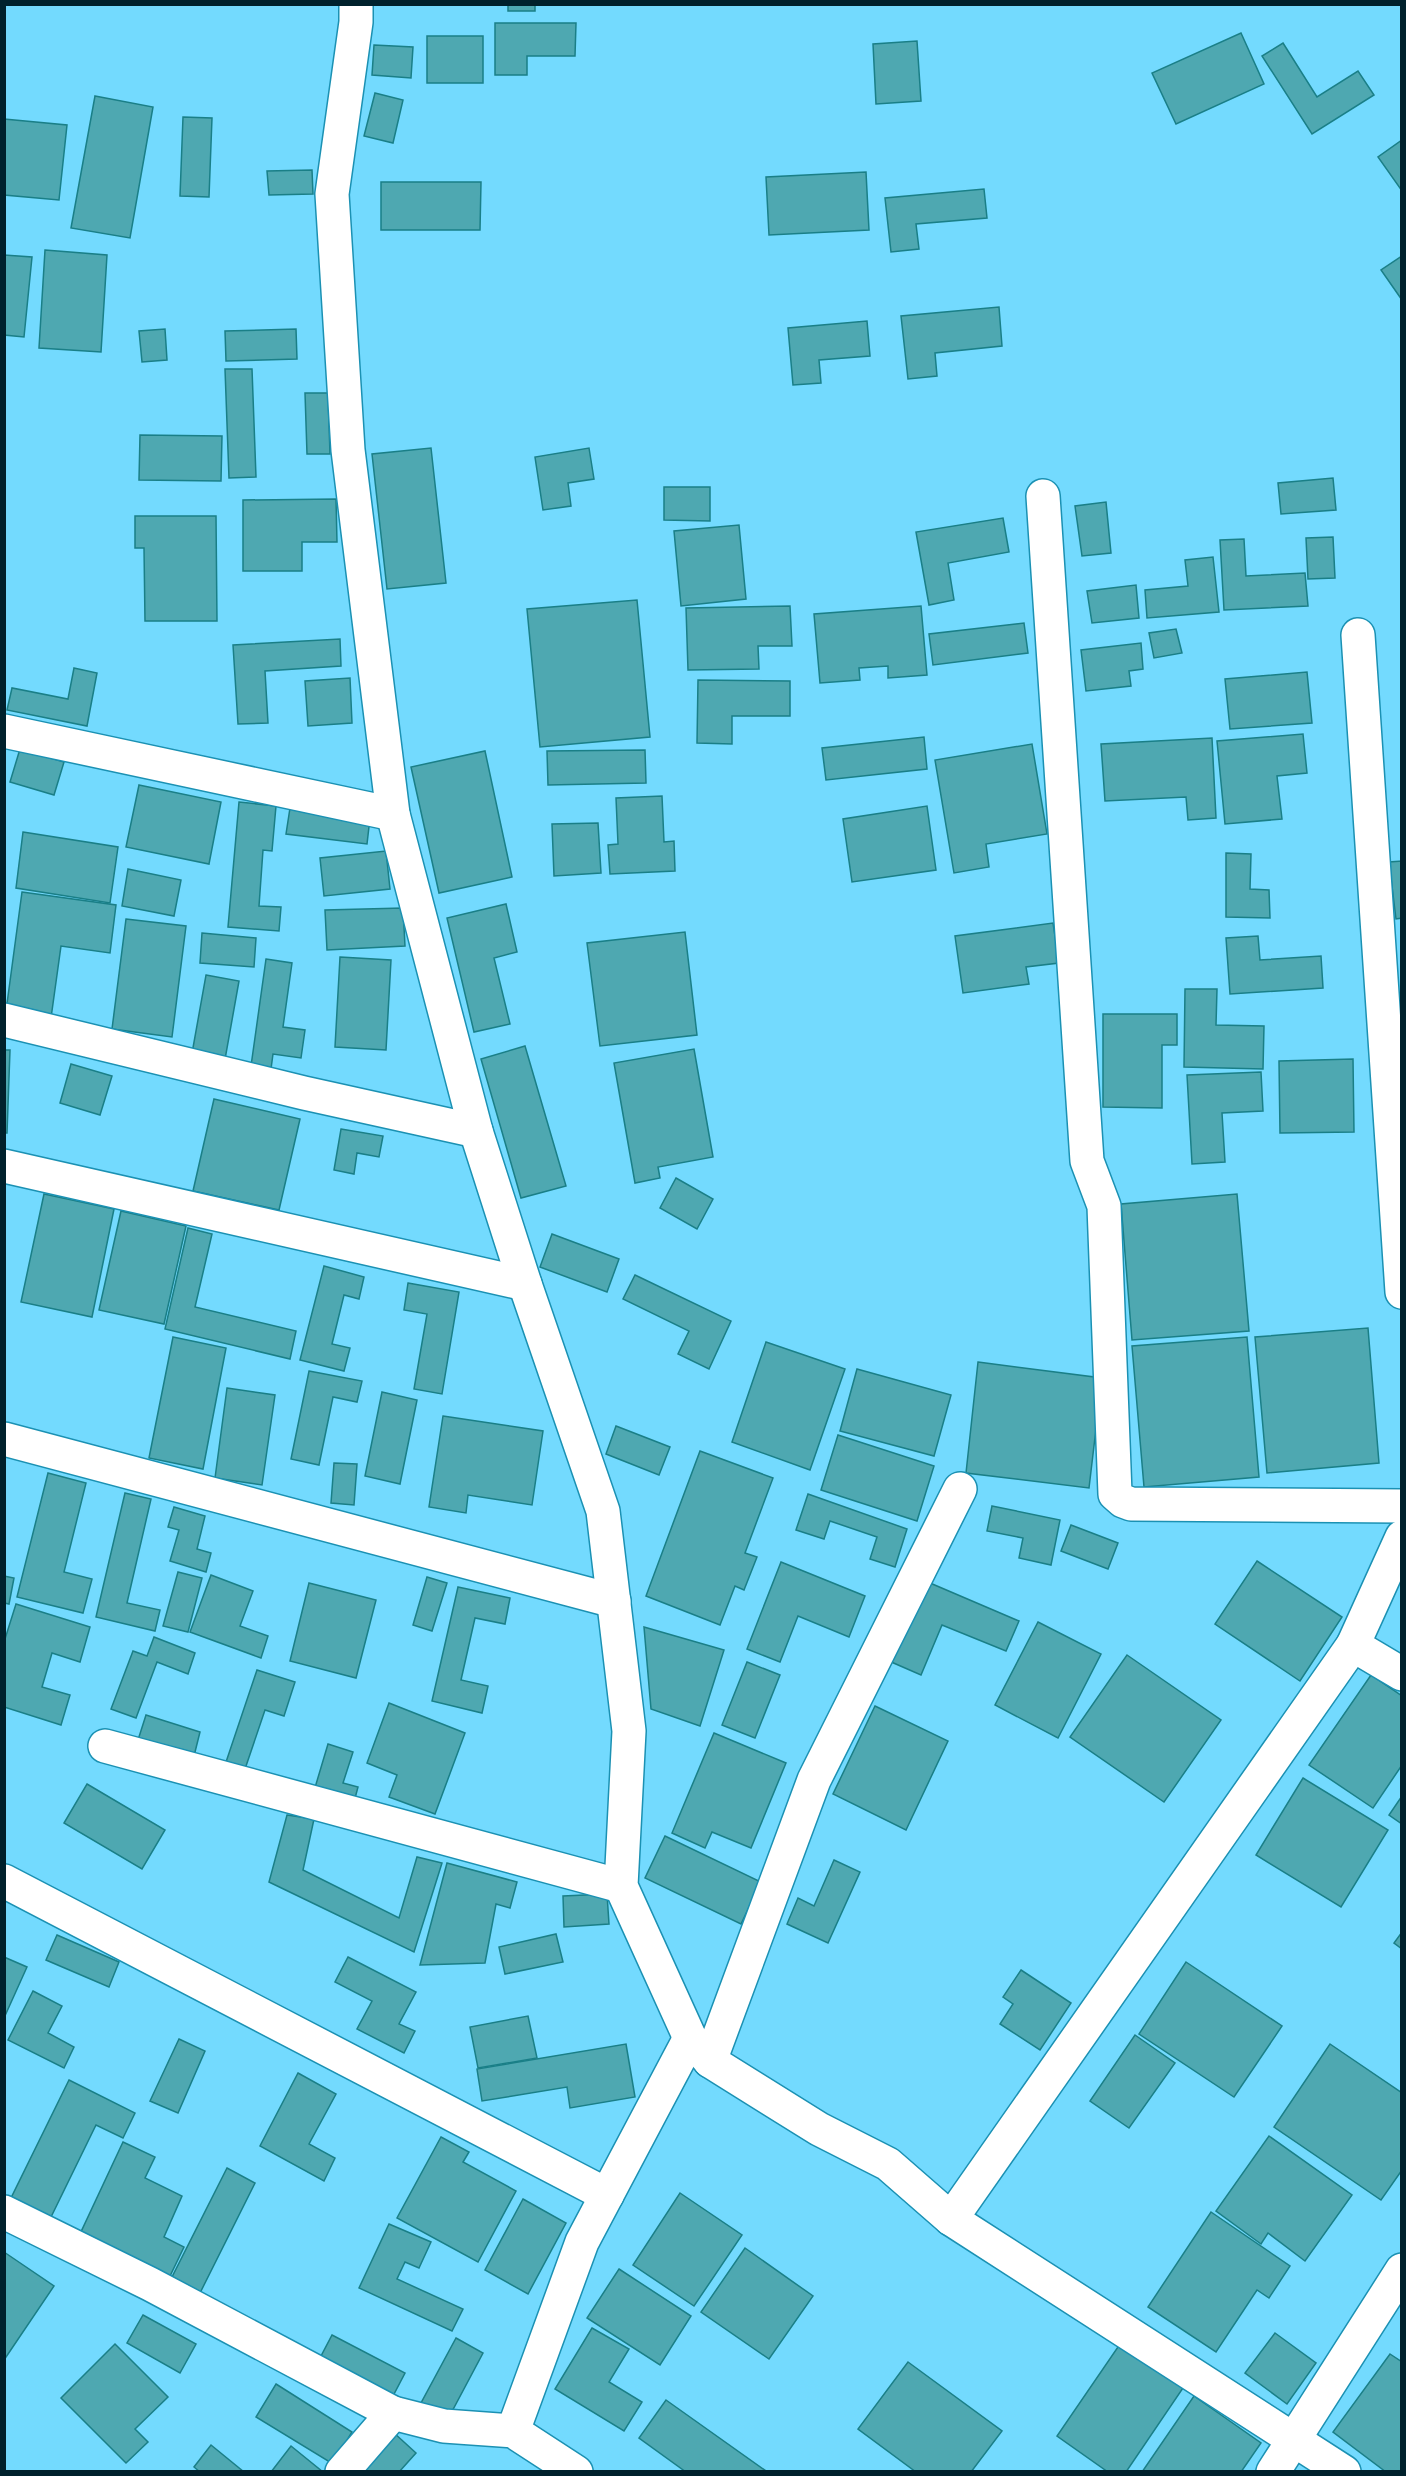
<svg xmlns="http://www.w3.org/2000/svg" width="1406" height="2476" viewBox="0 0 1406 2476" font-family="'Archivo Narrow',sans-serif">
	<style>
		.building { fill: #4ea8b1; stroke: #1a7f87; stroke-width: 1.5 }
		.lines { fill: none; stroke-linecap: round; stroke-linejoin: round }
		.minor-casing { stroke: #1b91b3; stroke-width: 36 }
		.minor { stroke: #fff; stroke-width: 33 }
	</style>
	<rect width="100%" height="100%" fill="#73dafe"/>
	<!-- building -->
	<g class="building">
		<rect x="508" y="4" width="27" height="7"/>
		<path d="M495 23H576L575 56H527V75H495Z"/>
		<path d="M1241 33 1264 84 1176 124 1152 73Z"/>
		<rect x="427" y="36" width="56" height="47"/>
		<path d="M917 41 921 101 876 104 873 44Z"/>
		<path d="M1283 43 1317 97 1358 71 1374 95 1312 134 1262 56Z"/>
		<path d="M374 45 413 47 411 78 372 75Z"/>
		<path d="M375 93 403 100 393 143 364 136Z"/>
		<path d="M95 96 153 107 130 238 71 228Z"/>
		<path d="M183 117 212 118 209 197 180 196Z"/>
		<path d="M4 119 67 125 59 200 4 195Z"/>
		<path d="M1402 140V191L1378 157Z"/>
		<path d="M312 170 313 194 269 195 267 171Z"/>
		<path d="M866 172 869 230 769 235 766 177Z"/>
		<path d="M381 182H481L480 230H381Z"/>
		<path d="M984 189 987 218 916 224 919 249 891 252 885 198Z"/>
		<path d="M45 250 107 255 101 352 39 348Z"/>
		<path d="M4 255 32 257 24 337 4 335Z"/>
		<path d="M1402 256V300L1381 270Z"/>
		<path d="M999 307 1002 346 935 353 937 376 908 379 901 316Z"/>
		<path d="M867 321 870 356 819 360 821 383 793 385 788 328Z"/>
		<path d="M165 329 167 360 142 362 139 331Z"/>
		<path d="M296 329 297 359 226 361 225 331Z"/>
		<path d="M225 369H252L256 477 229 478Z"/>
		<path d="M305 393H328L330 454H307Z"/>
		<path d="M140 435 222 436 221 481 139 480Z"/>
		<path d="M431 448 446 583 387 589 372 454Z"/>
		<path d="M589 448 594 479 568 483 571 506 543 510 535 457Z"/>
		<path d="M1333 478 1336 510 1281 514 1278 483Z"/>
		<path d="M664 487H710V521L664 520Z"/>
		<path d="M336 499 337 542H302V571H243V500Z"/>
		<path d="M1106 502 1111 553 1082 556 1075 506Z"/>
		<path d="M135 516H216L217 621H145L144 548H135Z"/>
		<path d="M1003 518 1009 552 948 563 954 600 929 605 916 532Z"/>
		<path d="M739 525 746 599 681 606 674 531Z"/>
		<path d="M1333 537 1335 578 1308 579 1306 538Z"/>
		<path d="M1244 539 1246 576 1305 573 1308 606 1224 610 1220 540Z"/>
		<path d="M1213 557 1219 612 1147 618 1145 590 1188 586 1185 560Z"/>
		<path d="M1136 585 1139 618 1092 623 1087 591Z"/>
		<path d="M637 600 650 737 540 747 527 609Z"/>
		<path d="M790 606 792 646H758L759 669 688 670 686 608Z"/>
		<path d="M921 606 927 675 888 678V666L859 668 860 680 820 683 814 614Z"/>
		<path d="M1024 623 1028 653 933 665 929 634Z"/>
		<path d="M1176 629 1182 653 1154 658 1149 633Z"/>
		<path d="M340 639 341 666 265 671 268 723 238 724 233 645Z"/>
		<path d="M1141 643 1143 669 1129 671 1131 686 1086 691 1081 650Z"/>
		<path d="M74 668 97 673 87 726 7 710 12 688 68 699Z"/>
		<path d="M1307 672 1312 723 1230 729 1225 679Z"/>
		<path d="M350 678 352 723 308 726 305 681Z"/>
		<path d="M698 680 790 681V716H732V744L697 743Z"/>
		<path d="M1303 734 1307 773 1277 776 1282 819 1225 824 1217 741Z"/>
		<path d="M924 737 927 769 826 780 822 748Z"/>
		<path d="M1212 738 1216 818 1188 820 1186 797 1105 801 1101 744Z"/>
		<path d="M1032 744 1047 834 986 844 989 867 954 873 935 760Z"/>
		<path d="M20 749 64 762 54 795 10 782Z"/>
		<path d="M645 750 646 783 548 785 547 751Z"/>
		<path d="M485 751 512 877 439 893 411 767Z"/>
		<path d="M139 785 221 802 209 864 126 847Z"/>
		<path d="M662 796 664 842 674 841 675 871 610 874 608 845 618 844 616 798Z"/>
		<path d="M239 802 276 806 272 851 263 850 259 906 281 907 279 931 228 927Z"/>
		<path d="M927 806 936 870 852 882 843 819Z"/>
		<path d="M290 808 370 818 367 844 286 834Z"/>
		<path d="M598 823 601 873 554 876 552 824Z"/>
		<path d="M23 832 118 847 110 903 16 888Z"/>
		<path d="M386 851 390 889 324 896 320 858Z"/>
		<path d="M1226 853 1251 854 1250 889 1269 890 1270 918 1226 917Z"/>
		<path d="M1402 861V918L1396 919 1389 862Z"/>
		<path d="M128 869 181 880 174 916 122 906Z"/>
		<path d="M22 892 116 905 110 953 61 946 51 1018 6 1011Z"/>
		<path d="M506 904 517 952 494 958 510 1024 474 1032 447 918Z"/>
		<path d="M403 908 405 946 327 950 325 910Z"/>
		<path d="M126 919 186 926 172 1037 112 1029Z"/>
		<path d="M1053 923 1059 963 1026 967 1029 984 963 993 955 936Z"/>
		<path d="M685 932 697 1035 600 1046 587 943Z"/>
		<path d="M202 933 256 938 254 967 200 963Z"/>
		<path d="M1258 936 1260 960 1321 956 1323 988 1230 994 1226 938Z"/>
		<path d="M340 957 391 960 386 1050 335 1047Z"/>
		<path d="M266 959 292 963 283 1027 305 1030 301 1058 273 1054 271 1069 251 1066Z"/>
		<path d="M206 975 239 981 224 1065 191 1059Z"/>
		<path d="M1185 989H1217L1216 1025 1264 1026 1263 1069 1184 1067Z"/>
		<path d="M1103 1014H1177V1045H1162V1108L1103 1107Z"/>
		<path d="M525 1046 566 1186 521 1198 481 1059Z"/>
		<path d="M694 1049 713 1157 658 1167 660 1178 635 1183 614 1063Z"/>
		<path d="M4 1050H10L7 1133H4Z"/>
		<path d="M1353 1059 1354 1132 1280 1133 1279 1061Z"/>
		<path d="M71 1064 112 1076 100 1115 60 1103Z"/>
		<path d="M1261 1072 1263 1111 1222 1113 1225 1162 1192 1164 1187 1075Z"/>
		<path d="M214 1099 300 1119 279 1210 193 1191Z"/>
		<path d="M341 1129 383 1136 379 1157 357 1153 354 1174 334 1170Z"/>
		<path d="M676 1178 713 1199 697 1229 660 1208Z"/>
		<path d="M44 1194 114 1209 92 1317 21 1302Z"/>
		<path d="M1237 1194 1249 1331 1132 1340 1121 1204Z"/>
		<path d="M121 1211 186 1226 164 1324 99 1310Z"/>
		<path d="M188 1228 212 1234 195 1307 296 1331 290 1359 165 1329Z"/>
		<path d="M552 1234 619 1259 607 1292 540 1267Z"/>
		<path d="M324 1266 364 1277 359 1299 344 1295 332 1344 350 1348 344 1371 300 1360Z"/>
		<path d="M635 1275 731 1321 709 1369 678 1354 689 1331 623 1299Z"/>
		<path d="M408 1283 459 1292 442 1394 414 1389 427 1314 404 1310Z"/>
		<path d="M1368 1328 1379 1463 1267 1473 1255 1337Z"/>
		<path d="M173 1337 226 1348 203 1469 149 1458Z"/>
		<path d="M1247 1337 1259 1477 1144 1487 1132 1346Z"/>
		<path d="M766 1342 845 1369 810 1470 732 1442Z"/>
		<path d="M978 1362 1102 1378 1089 1488 966 1473Z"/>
		<path d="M857 1369 951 1395 934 1456 840 1431Z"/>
		<path d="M309 1371 362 1381 357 1402 333 1397 319 1465 291 1459Z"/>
		<path d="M227 1388 275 1395 262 1485 215 1478Z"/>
		<path d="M382 1392 417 1400 400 1484 365 1476Z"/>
		<path d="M443 1416 543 1431 532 1505 468 1495 466 1513 429 1507Z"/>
		<path d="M616 1426 670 1447 659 1475 606 1454Z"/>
		<path d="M838 1435 934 1466 917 1521 821 1490Z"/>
		<path d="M700 1451 773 1478 745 1553 757 1557 744 1590 735 1586 720 1625 646 1596Z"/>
		<path d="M334 1463 357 1464 354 1505 331 1503Z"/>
		<path d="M48 1473 86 1483 64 1572 92 1579 83 1613 17 1597Z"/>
		<path d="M125 1493 151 1499 127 1603 160 1610 155 1631 96 1617Z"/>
		<path d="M808 1494 907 1529 895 1567 870 1559 877 1537 830 1521 824 1539 796 1530Z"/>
		<path d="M992 1506 1060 1520 1051 1565 1019 1558 1023 1538 987 1531Z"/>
		<path d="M174 1507 205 1516 197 1549 211 1553 206 1572 170 1561 179 1530 168 1527Z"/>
		<path d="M1071 1525 1118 1543 1108 1569 1061 1551Z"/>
		<path d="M1257 1561 1342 1617 1300 1681 1215 1624Z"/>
		<path d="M781 1562 865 1596 849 1637 798 1616 780 1662 747 1649Z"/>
		<path d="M178 1572 202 1578 188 1632 163 1626Z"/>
		<path d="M211 1575 253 1591 240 1626 268 1636 261 1658 190 1632Z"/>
		<path d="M4 1576 14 1578 9 1604 4 1603Z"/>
		<path d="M427 1577 447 1583 432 1631 413 1625Z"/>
		<path d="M923 1580 1019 1621 1006 1651 942 1625 921 1675 889 1661Z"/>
		<path d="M309 1583 376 1600 356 1678 290 1661Z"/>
		<path d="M458 1587 510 1598 505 1624 475 1618 461 1680 488 1686 482 1713 432 1701Z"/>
		<path d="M16 1604 90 1627 80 1662 52 1653 42 1687 70 1695 61 1725 4 1707V1642Z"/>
		<path d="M1038 1622 1101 1654 1058 1738 995 1705Z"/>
		<path d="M644 1627 724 1650 700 1726 651 1709Z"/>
		<path d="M154 1637 195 1653 188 1674 157 1662 136 1718 111 1709 133 1651 147 1656Z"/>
		<path d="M1127 1655 1221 1720 1164 1802 1070 1737Z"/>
		<path d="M747 1662 780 1675 755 1738 722 1725Z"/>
		<path d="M257 1670 295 1682 284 1716 265 1710 244 1772 225 1765Z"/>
		<path d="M1371 1675 1402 1696V1765L1373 1808 1309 1765Z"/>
		<path d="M389 1703 465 1733 435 1814 389 1797 397 1775 367 1763Z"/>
		<path d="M875 1706 948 1741 906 1830 833 1794Z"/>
		<path d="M146 1715 200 1732 194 1756 138 1740Z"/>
		<path d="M714 1733 786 1763 751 1848 712 1832 705 1848 672 1833Z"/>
		<path d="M328 1744 353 1752 343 1783 358 1787 354 1802 314 1791Z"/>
		<path d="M1303 1778 1388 1830 1341 1907 1256 1855Z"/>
		<path d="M87 1784 165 1830 142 1869 64 1823Z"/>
		<path d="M1402 1796V1824L1389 1815Z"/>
		<path d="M287 1815 314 1819 303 1870 399 1918 417 1857 442 1863 414 1952 269 1882Z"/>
		<path d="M665 1836 761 1882 741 1924 645 1878Z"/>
		<path d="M834 1860 860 1872 828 1943 787 1924 798 1898 814 1906Z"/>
		<path d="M447 1863 517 1882 510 1908 496 1904 485 1963 420 1965Z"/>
		<path d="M607 1894 609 1924 564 1927 563 1896Z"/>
		<path d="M1402 1932V1949L1394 1943Z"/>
		<path d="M556 1934 563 1962 505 1974 499 1947Z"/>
		<path d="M57 1935 119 1962 109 1987 46 1960Z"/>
		<path d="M4 1957 27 1967 4 2018Z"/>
		<path d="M348 1957 416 1992 399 2024 415 2031 404 2053 357 2029 372 2001 335 1982Z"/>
		<path d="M1186 1962 1282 2026 1234 2097 1139 2034Z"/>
		<path d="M1021 1970 1071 2003 1040 2050 1000 2024 1013 2004 1003 1997Z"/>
		<path d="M33 1991 62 2006 48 2033 74 2047 64 2068 8 2040Z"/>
		<path d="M528 2016 537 2058 478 2068 470 2027Z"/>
		<path d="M1135 2035 1175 2063 1129 2128 1090 2101Z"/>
		<path d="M179 2039 205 2051 178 2113 150 2101Z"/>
		<path d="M626 2044 635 2097 570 2108 567 2087 482 2101 477 2069Z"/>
		<path d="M1330 2044 1402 2093V2170L1381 2200 1274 2127Z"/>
		<path d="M298 2073 336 2094 309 2144 335 2158 324 2181 260 2146Z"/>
		<path d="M69 2080 135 2113 123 2138 96 2125 51 2217 11 2198Z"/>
		<path d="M1269 2136 1352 2195 1305 2261 1268 2233 1261 2244 1216 2211Z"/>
		<path d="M441 2137 469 2152 463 2162 516 2191 478 2262 397 2218Z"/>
		<path d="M123 2142 155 2157 145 2178 182 2196 164 2237 184 2247 170 2276 80 2234Z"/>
		<path d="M227 2168 255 2183 198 2297 169 2283Z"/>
		<path d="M680 2193 742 2235 694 2306 633 2265Z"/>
		<path d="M523 2199 566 2223 528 2294 485 2270Z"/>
		<path d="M1211 2212 1290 2266 1269 2298 1257 2290 1216 2352 1148 2307Z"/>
		<path d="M389 2224 431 2242 419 2268 405 2262 397 2279 463 2309 452 2331 359 2288Z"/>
		<path d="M745 2248 813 2296 769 2359 701 2312Z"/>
		<path d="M4 2252 54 2286 4 2360Z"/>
		<path d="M619 2269 691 2316 660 2365 587 2318Z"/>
		<path d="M143 2315 196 2344 180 2373 127 2343Z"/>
		<path d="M592 2328 629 2349 609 2382 642 2402 624 2431 555 2389Z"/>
		<path d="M1275 2333 1316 2363 1287 2404 1245 2373Z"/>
		<path d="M332 2335 405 2373 393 2396 320 2358Z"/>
		<path d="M456 2338 483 2353 449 2417 421 2403Z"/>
		<path d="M115 2344 168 2397 135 2429 148 2442 126 2463 61 2398Z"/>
		<path d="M1120 2344 1183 2388 1126 2472H1108L1057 2436Z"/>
		<path d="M1390 2354 1402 2362V2472H1386L1333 2432Z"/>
		<path d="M908 2362 1002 2431 971 2472H916L858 2429Z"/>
		<path d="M276 2384 352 2432 333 2464 256 2417Z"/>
		<path d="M1194 2396 1261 2443 1241 2472H1142Z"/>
		<path d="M666 2400 766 2471V2472H686L639 2438Z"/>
		<path d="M393 2432 416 2453 399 2472H355Z"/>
		<path d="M211 2445 244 2472H200L194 2467Z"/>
		<path d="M291 2446 323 2472H271Z"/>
	</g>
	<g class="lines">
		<!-- minor casing -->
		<g class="minor-casing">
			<g id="minor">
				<path d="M356 4V22L332 194 348 450 393 814 476 1131 525 1284 603 1511 629 1731 621 1886 690 2038 710 2061 819 2129 888 2164 951 2219 1344 2472"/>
				<path d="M1043 496 1087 1161 1104 1206 1115 1494 1123 1501 1131 1504 1402 1506"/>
				<path d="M1358 635 1402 1292"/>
				<path d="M4 731 393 814"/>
				<path d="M4 1020 304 1093 476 1131"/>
				<path d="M4 1166 525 1284"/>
				<path d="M4 1439 614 1601"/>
				<path d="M1353 1645 1402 1674"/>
				<path d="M105 1746 621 1886"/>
				<path d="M4 1881 607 2195"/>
				<path d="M710 2061 814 1780 960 1489"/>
				<path d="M4 2212 150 2284 393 2413 444 2426 513 2431 576 2472"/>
				<path d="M951 2219 1353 1645 1402 1537"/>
				<path d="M513 2431 582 2242 690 2038"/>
				<path d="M342 2472 393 2413"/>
				<path d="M1273 2472 1402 2270"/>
			</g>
		</g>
		<!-- minor -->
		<use href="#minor" class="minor"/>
	</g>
	<!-- border -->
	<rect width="1406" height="2476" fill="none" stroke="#00212c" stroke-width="12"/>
</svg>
